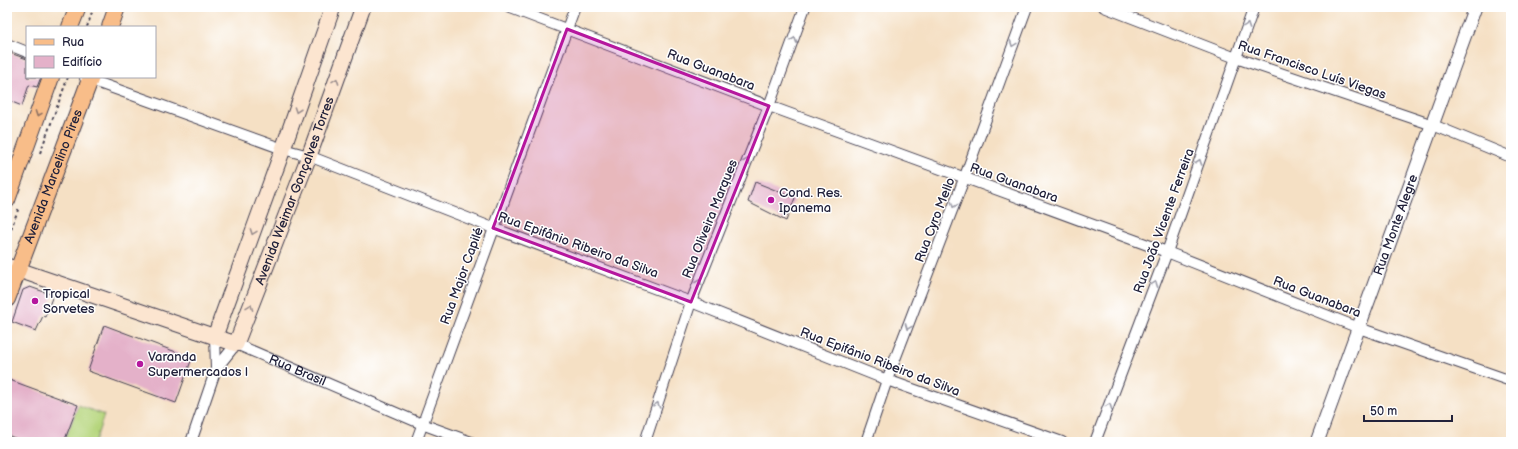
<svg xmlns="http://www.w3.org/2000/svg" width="1518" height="449" viewBox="0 0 1518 449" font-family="'Balsamiq Sans',sans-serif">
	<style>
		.green { fill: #b5d57c; stroke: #6c7c5c }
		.building { fill: #e4b1c9 }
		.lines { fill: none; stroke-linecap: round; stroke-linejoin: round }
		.minor-casing { stroke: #423e50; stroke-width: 12 }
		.tertiary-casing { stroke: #423e50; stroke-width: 15 }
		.secondary-casing { stroke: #423e50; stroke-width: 17 }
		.primary-casing { stroke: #423e50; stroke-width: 18 }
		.path { stroke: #423e50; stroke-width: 2; stroke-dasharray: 3 3; stroke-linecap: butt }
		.minor { stroke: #fff; stroke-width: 10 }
		.tertiary { stroke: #fff; stroke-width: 13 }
		.secondary { stroke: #fce5d0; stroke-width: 15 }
		.primary { stroke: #f8bd89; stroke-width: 16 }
		.oneway { stroke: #9c9ca7 }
		.oneway2 { stroke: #9a8d8d }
		.oneway3 { stroke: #8d7062 }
		.marked { fill: #b5179e; fill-opacity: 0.2; stroke: #b5179e; stroke-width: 3; stroke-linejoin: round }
		.poi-dot { fill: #b5179e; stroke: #fff; stroke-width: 1.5 }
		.labels { text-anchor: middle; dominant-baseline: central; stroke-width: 3; stroke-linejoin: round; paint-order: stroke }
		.street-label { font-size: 13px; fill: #22223b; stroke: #fff }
		.poi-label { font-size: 13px; fill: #22223b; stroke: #fff; text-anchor: start }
	</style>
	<rect width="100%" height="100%" fill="#fff"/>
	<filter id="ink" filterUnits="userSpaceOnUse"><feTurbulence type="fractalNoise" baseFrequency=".025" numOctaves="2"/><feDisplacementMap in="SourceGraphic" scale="8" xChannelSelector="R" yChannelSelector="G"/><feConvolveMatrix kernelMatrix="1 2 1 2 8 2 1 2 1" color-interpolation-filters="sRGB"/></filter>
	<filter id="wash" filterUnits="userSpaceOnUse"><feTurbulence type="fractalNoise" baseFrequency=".012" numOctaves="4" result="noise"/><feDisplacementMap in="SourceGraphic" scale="16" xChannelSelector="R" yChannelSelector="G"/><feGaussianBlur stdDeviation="0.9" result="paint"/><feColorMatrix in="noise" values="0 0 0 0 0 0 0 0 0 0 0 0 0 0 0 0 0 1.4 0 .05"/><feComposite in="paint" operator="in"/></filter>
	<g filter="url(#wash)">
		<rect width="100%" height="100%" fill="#f5e0c4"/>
		<!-- green -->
		<path class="green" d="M78 405 104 415 95 442H64Z"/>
		<g id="blocks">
			<!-- building -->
			<g class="building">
				<path d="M7 52 27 59V77H41L37 87 29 85 22 106 7 100Z"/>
				<path d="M755 182 795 198 786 221 748 202Z"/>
				<path d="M30 287 53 295 45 317 43 316 36 331 12 322 23 290Z"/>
				<path d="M104 325 192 358 176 403 88 371Z"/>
				<path d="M7 379 78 405 64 442H25L7 435Z"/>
			</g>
		</g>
	</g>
	<g filter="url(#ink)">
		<use href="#blocks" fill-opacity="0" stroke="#423e50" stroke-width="1"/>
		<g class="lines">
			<!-- minor casing -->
			<g class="minor-casing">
				<g id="minor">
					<path d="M508 7 769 106 1167 252 1359 328 1511 381"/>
					<path d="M1104 7 1236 58 1433 125 1511 157"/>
					<path d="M7 44 27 52"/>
					<path d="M85 78 283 149 309 156 493 228 691 302 887 380 1062 442"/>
					<path d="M215 336 216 369"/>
					<path id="s1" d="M191 442 216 369 236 344 422 424 471 442"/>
					<path d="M416 442 575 7"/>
					<path d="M645 442 691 302 769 106 805 7"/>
					<path d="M866 442 887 380 964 179 1027 7"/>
					<path d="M1095 442 1167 252 1254 7"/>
				</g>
			</g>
			<!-- tertiary casing -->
			<g class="tertiary-casing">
				<g id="tertiary">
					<path id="s2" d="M1317 442 1475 7"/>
				</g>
			</g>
			<!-- secondary casing -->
			<g class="secondary-casing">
				<g id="secondary">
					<path id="s3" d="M7 266 236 344 309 156 363 7"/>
					<path d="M215 336 283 149 333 7"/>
				</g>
			</g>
			<!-- primary casing -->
			<g class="primary-casing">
				<g id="primary">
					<path d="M70 27 78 7"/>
					<path d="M110 27 117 7"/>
					<path d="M7 200 51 77"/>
					<path id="s4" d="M7 299 91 77"/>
				</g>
			</g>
			<!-- path -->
			<g class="path">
				<path d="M87 27 94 7"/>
				<path d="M40 153 68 77"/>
				<path d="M7 240 19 207"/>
			</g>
			<!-- minor -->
			<use href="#minor" class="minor"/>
			<!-- tertiary -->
			<use href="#tertiary" class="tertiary"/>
			<!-- secondary -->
			<use href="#secondary" class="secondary"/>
			<!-- primary -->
			<use href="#primary" class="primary"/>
		</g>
		<!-- one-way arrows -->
		<defs><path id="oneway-chevron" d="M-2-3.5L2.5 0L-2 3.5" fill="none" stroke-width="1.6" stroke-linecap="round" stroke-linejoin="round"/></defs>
		<g class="oneway">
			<use href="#oneway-chevron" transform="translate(1247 26) rotate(-70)"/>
			<use href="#oneway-chevron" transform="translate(794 40) rotate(-71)"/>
			<use href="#oneway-chevron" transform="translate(1013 44) rotate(110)"/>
			<use href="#oneway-chevron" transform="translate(747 161) rotate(-68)"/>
			<use href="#oneway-chevron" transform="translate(1199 162) rotate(-71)"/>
			<use href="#oneway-chevron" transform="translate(954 205) rotate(111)"/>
			<use href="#oneway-chevron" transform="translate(699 282) rotate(-68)"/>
			<use href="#oneway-chevron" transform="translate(1155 284) rotate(-69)"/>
			<use href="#oneway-chevron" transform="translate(908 327) rotate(111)"/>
			<use href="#oneway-chevron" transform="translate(657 405) rotate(-72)"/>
			<use href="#oneway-chevron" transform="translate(1109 406) rotate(-69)"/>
		</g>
		<g class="oneway2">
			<use href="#oneway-chevron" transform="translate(336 81) rotate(-70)"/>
			<use href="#oneway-chevron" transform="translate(297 110) rotate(109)"/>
			<use href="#oneway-chevron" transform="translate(253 232) rotate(110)"/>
			<use href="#oneway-chevron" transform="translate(250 307) rotate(-69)"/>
		</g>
		<use class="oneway3" href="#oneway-chevron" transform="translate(38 114) rotate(110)"/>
	</g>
	<!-- marked area -->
	<path class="marked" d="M567 29 769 106 691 302 493 228Z"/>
	<!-- markers -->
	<g class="poi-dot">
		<circle cx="771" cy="200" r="4"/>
		<circle cx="35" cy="301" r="4"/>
		<circle cx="140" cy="364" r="4"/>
	</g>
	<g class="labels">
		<!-- street labels -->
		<g class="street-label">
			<text transform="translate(711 70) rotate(21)">Rua Guanabara</text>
			<text transform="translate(1312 70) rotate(19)">Rua Francisco Luís Viegas</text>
			<text stroke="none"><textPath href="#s4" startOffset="131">Avenida Marcelino Pires</textPath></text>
			<text transform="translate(1014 183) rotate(20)">Rua Guanabara</text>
			<text stroke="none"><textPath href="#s3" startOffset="406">Avenida Weimar Gonçalves Torres</textPath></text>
			<text transform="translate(710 219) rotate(-68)">Rua Oliveira Marques</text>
			<text transform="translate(935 220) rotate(-69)">Rua Cyro Mello</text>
			<text transform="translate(1164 221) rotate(-70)">Rua João Vicente Ferreira</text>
			<text stroke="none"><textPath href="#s2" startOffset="231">Rua Monte Alegre</textPath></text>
			<text transform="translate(578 245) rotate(20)">Rua Epifânio Ribeiro da Silva</text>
			<text transform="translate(462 276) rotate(-70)">Rua Major Capilé</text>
			<text transform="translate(1317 297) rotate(21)">Rua Guanabara</text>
			<text transform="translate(880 362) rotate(21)">Rua Epifânio Ribeiro da Silva</text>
			<text stroke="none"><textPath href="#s1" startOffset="176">Rua Brasil</textPath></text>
		</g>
		<!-- poi labels -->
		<g class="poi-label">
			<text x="779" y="193">Cond. Res.<tspan x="779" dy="15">Ipanema</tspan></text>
			<text x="43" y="294">Tropical<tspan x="43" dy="15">Sorvetes</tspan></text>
			<text x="148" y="357">Varanda<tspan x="148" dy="15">Supermercados l</tspan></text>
		</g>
	</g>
	<!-- margin -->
	<rect width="1518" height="449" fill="none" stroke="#fff" stroke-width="24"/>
	<!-- legend -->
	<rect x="26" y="26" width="130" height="52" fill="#ffffff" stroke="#a7a7b1"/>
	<rect x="34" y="39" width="20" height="6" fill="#f8bd89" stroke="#a7a7b1"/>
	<text x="62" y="46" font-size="12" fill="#22223b">Rua</text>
	<rect x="34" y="56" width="20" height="12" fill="#e4b1c9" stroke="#a7a7b1"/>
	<text x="62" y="66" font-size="12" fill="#22223b">Edifício</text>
	<!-- scale -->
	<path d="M1364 415v6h88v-6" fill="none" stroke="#22223b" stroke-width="2"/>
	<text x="1370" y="415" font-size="12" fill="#22223b" stroke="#ffffff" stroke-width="3" paint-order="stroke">50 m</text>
</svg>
